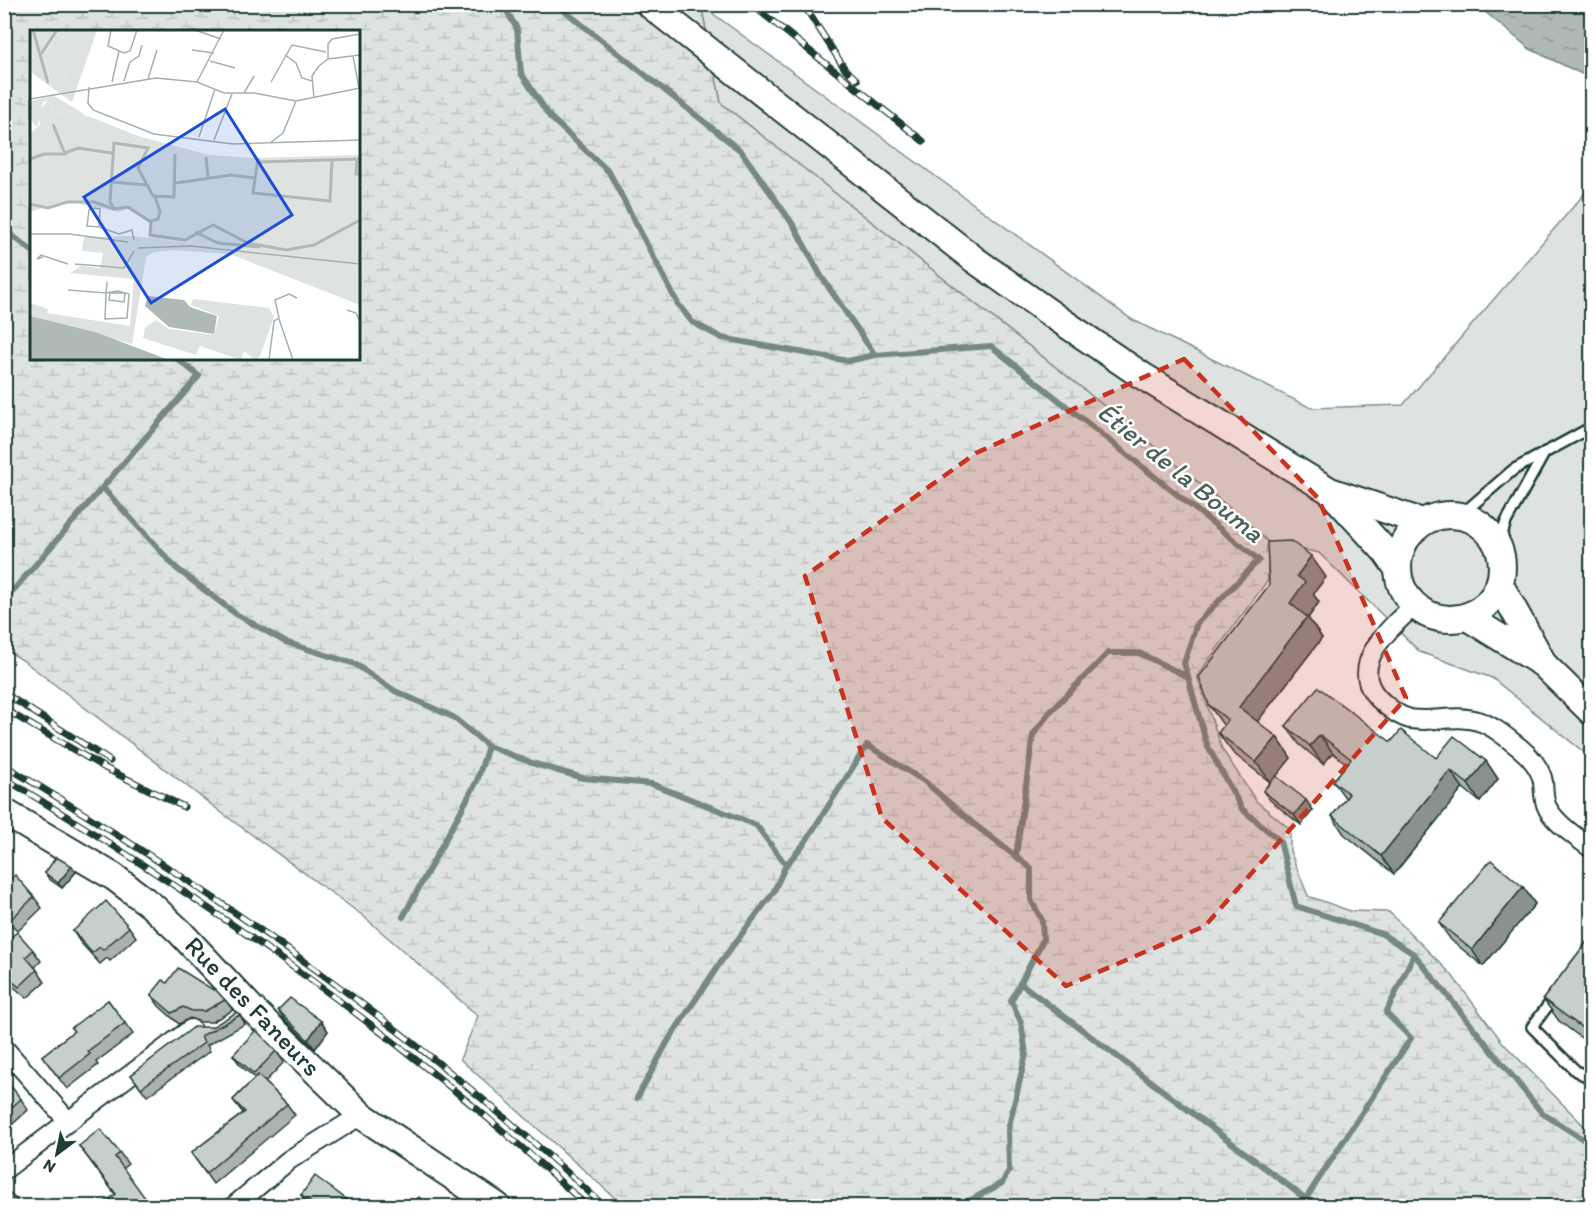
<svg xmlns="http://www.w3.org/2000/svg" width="1596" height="1211" viewBox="0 0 1596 1211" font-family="Itim,sans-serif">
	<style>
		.grass { fill: #dee3e2; stroke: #7e908b; stroke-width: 1.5 }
		.wetland { fill: url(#wetland-marsh); stroke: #7e908b; stroke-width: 1.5; fill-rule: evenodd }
		.water { fill: url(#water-ripples); stroke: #758883; stroke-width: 1.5 }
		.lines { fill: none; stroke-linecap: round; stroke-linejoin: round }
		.stream { stroke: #758883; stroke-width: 6 }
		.lane-casing { stroke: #1f3d34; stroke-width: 14 }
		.street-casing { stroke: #1f3d34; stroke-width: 22 }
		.secondary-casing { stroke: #1f3d34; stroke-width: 30 }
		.lane { stroke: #fff; stroke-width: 9 }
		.street { stroke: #fff; stroke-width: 18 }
		.secondary { stroke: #fff; stroke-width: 26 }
		.rail-casing { stroke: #1f3d34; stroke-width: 7 }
		.rail { stroke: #fff; stroke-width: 4.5; stroke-dasharray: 14; stroke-linecap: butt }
		.wall { fill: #abb2af; stroke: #1f3d34; stroke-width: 1.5 }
		.shaded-wall { fill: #8b918f; stroke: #1f3d34; stroke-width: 1.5 }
		.building { fill: #c7cfcc; stroke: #1f3d34; stroke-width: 1.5 }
		.marked { fill: #c8321e; fill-opacity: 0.2; stroke: #c8321e; stroke-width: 4.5; stroke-dasharray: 12 8; stroke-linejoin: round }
		.labels { text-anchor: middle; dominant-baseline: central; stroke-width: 5; stroke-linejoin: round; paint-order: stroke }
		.street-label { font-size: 26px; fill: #1f3d34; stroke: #fff }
		.water-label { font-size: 27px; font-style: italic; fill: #4a625b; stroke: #fff }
		.inset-river { fill: none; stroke: #afbab7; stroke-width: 3 }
		.inset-road { fill: none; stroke: #a5b1ae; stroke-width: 1.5 }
		.view { fill: #1d4ed8; fill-opacity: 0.15; stroke: #1d4ed8; stroke-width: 3 }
		.inset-edge { fill: none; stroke: #1f3d34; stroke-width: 3 }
	</style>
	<defs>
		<pattern id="wetland-marsh" width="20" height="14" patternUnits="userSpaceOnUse" patternTransform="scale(1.5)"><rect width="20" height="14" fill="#dee3e2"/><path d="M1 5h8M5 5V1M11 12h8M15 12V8" fill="none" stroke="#bec4c2"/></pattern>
		<pattern id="water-ripples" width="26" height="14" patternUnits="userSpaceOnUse" patternTransform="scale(1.5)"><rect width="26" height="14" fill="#afbab7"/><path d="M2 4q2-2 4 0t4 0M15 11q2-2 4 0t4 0" fill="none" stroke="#8e9896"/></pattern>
	</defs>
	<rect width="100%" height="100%" fill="#fff"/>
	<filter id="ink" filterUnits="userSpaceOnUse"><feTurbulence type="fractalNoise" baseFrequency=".0167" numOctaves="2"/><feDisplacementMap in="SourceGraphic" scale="12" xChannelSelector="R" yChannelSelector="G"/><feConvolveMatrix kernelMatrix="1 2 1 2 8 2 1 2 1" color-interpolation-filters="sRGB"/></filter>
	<g filter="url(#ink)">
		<!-- grass -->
		<path class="grass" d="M701 5 1131 319 1311 408 1403 405 1591 186V758L1492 678 1420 652 1319 553 1268 542 1247 522 1077 384 721 103Z"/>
		<!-- wetland -->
		<path class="wetland" d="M4 5H701L721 103 1077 384 1247 522 1268 542V580L1197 676 1222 749 1256 801 1290 829V851L1308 896 1350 911 1389 912 1451 974 1503 1043 1591 1133V1206H624L460 1059 478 1016 362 915 226 816 24 661 5 649ZM32 32H358V358H32Z"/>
		<!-- water -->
		<path class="water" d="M1477 5H1591V70L1586 76 1530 49Z"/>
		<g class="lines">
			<!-- stream -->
			<g class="stream">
				<path d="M503 4 517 29 521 73 550 117 609 172 678 304 692 322 722 338 848 361 875 355 991 346 1259 560 1197 623 1184 663 1207 745 1242 809 1280 841 1296 906 1382 934 1414 954 1542 1113 1592 1145"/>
				<path d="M556 4 741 151 794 226 821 276 875 355"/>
				<path d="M4 229 32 251"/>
				<path d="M104 489 176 568 236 614 285 642 355 664 395 691 453 717 488 746 535 764 583 778 652 784 756 825 786 865"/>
				<path d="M4 601 199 376 176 358"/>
				<path d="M1016 856 1033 735 1050 712 1108 653H1139L1188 677"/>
				<path d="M403 917 477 781 488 746"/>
				<path d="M1020 983 1306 1199"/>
				<path d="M637 1098 668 1041 722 960 773 893 786 865 804 844 867 745 924 781 975 825 1031 868V900L1042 920 1043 940 1011 1001 1021 1022 1026 1054 1008 1130 1009 1171 1002 1183 960 1206"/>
				<path d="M1301 1206 1411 1038 1386 1013 1414 954"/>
			</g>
			<!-- lane casing -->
			<g class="lane-casing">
				<g id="lane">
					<path d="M1461 515 1513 470 1592 427"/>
					<path d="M1498 546 1506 522 1545 452"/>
					<path d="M1555 996 1532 1027 1576 1071 1592 1079"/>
				</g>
			</g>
			<!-- street casing -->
			<g class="street-casing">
				<g id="street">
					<path d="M1415 605C1390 627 1346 666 1379 699 1387 707 1398 716 1410 719 1433 723 1455 714 1478 721 1494 726 1507 738 1520 748 1530 756 1541 769 1543 782 1544 790 1543 801 1548 809 1557 825 1577 837 1592 849"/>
					<path d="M4 1048 67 1120"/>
					<path d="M4 1170 191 1029"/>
					<path d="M234 1206 289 1160 361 1115"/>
				</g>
			</g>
			<!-- secondary casing -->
			<g class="secondary-casing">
				<g id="secondary">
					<path d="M649 4 975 260 1054 316 1141 375 1330 491 1422 522"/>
					<path d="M1332 493 1386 552 1398 569"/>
					<circle cx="1450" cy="567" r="52"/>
					<path d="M1500 585 1542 661"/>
					<path d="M1467 617 1543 664 1592 712"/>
					<path d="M4 812 114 877 151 905 180 932 251 1008 361 1115 497 1206"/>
				</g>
			</g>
			<!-- lane -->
			<use href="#lane" class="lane"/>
			<!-- street -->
			<use href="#street" class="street"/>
			<!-- secondary -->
			<use href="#secondary" class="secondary"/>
			<!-- rail casing -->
			<g class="rail-casing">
				<g id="rail">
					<path d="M751 4 923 141"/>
					<path d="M803 4 845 69 857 80"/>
					<path d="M4 693 110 761"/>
					<path d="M4 709 105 768 184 807"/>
					<path d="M4 765C218 893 422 1036 604 1206"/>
					<path d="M4 778C211 903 410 1041 587 1206"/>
				</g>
			</g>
			<!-- rail -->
			<use href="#rail" class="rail"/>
		</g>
		<!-- wall -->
		<g class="wall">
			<path d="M1326 577 1313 594 1319 602 1308 618 1322 638 1257 722 1277 737 1291 758 1276 776 1313 810 1301 825 1270 800 1263 791 1270 782 1233 753 1218 733 1224 726 1209 705Z"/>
			<path d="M1286 726 1391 742 1436 758 1486 761 1498 779 1480 802 1463 788 1394 874 1344 834 1332 816 1346 799 1333 781 1347 764 1333 753 1323 764 1299 744Z"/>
			<path d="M76 872 62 888 49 879 45 873Z"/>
			<path d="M4 878 8 881 34 897 42 908 18 931 4 917Z"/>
			<path d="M1523 887 1535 904 1483 966 1451 940 1439 923Z"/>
			<path d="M129 927 136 937 110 961 107 958 100 964 80 942 73 931Z"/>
			<path d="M1592 935V1046L1559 1021 1543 999Z"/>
			<path d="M4 943 33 950 41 961 35 967 45 982 27 998 4 979Z"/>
			<path d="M167 983 225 1000 233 1010 212 1022H200L190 1018 179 1024 159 1006 151 995Z"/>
			<path d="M108 1000 133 1034 96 1062 98 1065 67 1089 42 1056 74 1031Z"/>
			<path d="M278 1010 321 1021 328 1031 315 1049 285 1020Z"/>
			<path d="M240 1015 245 1024 207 1045 210 1051 147 1096 131 1075 212 1027Z"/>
			<path d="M276 1051 284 1062 265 1082 287 1104 295 1115 213 1184 191 1153 243 1113 233 1100 255 1078 241 1066 233 1055Z"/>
			<path d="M4 1082 21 1099 28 1110 4 1132Z"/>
			<path d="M79 1146 120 1153 128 1164 123 1168 115 1194Z"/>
			<path d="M301 1195 346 1199 352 1206H309Z"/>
		</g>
		<!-- shaded-wall -->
		<g class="shaded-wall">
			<path d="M1311 556 1326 577 1313 594 1319 602 1308 618 1322 638 1253 727 1239 707 1290 603 1297 576Z"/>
			<path d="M1320 735 1333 753 1323 764 1310 746Z"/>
			<path d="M1277 737 1291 758 1271 783 1256 762Z"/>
			<path d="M1486 761 1498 779 1480 802 1468 784Z"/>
			<path d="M1450 770 1463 788 1394 874 1381 856Z"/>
			<path d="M1306 800 1313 810 1301 825 1294 815Z"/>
			<path d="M72 866 76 872 62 888 58 883Z"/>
			<path d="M1523 887 1535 904 1483 966 1472 950Z"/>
			<path d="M321 1021 328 1031 315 1049 308 1040Z"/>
			<path d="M346 1199 352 1206H341Z"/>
		</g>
		<!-- building -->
		<g class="building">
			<path d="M1291 541 1311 556 1297 576 1305 582 1290 603 1307 617 1239 707 1277 737 1256 762 1218 733 1228 720 1209 705 1199 677 1269 585 1267 542Z"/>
			<path d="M1318 687 1391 742 1401 730 1436 758 1454 736 1486 761 1468 784 1450 770 1381 856 1332 816 1349 794 1333 781 1351 759 1320 735 1310 746 1286 726Z"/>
			<path d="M1276 776 1306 800 1294 815 1263 791Z"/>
			<path d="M56 857 72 866 58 883 45 873Z"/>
			<path d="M1491 860 1523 887 1472 950 1439 923Z"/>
			<path d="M15 875 34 897 10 920 4 914V878L8 881Z"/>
			<path d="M106 901 129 927 103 950 100 947 92 953 73 931Z"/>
			<path d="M17 932 33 950 26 957 37 970 19 987 4 974V943Z"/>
			<path d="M1592 935V1035L1543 999Z"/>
			<path d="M178 968 213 990 215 989 225 1000 205 1011H192L183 1007 172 1013 151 995 163 980 167 983Z"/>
			<path d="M290 998 321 1021 308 1040 278 1010Z"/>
			<path d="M108 1000 125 1023 88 1051 90 1054 59 1078 42 1056 74 1031 71 1028Z"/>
			<path d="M237 1012 240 1015 201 1036 204 1043 141 1088 131 1075 194 1027H212Z"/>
			<path d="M256 1030 276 1051 254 1074 233 1055Z"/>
			<path d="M258 1075 287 1104 206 1173 191 1153 245 1112 233 1100Z"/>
			<path d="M6 1080 21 1099 4 1114V1082Z"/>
			<path d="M100 1129 120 1153 115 1157 151 1206H101V1205L116 1194 79 1146Z"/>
			<path d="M315 1176 346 1199 341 1206H316L301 1195Z"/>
			<path d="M8 1191 22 1206H4V1194Z"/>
			<path d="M419 1197 430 1206H410Z"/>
		</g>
	</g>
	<!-- marked area -->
	<path class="marked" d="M1184 359 1318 498 1406 698 1205 926 1066 986 882 818 805 576 976 453Z"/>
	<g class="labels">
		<!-- street labels -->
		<g class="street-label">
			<text transform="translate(253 1006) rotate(46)">Rue des Faneurs</text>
		</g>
		<!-- water labels -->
		<g class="water-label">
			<text transform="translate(1181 472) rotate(39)">Étier de la Bouma</text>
		</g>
	</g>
	<!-- overview -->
	<g transform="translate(30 30)">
		<rect width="330" height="330" fill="#fff"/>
		<path d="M38 0H67L42 72 21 57 37 54 35 45 20 28ZM24 66 48 80 25 84 18 70 13 72 7 98 0 88V71ZM101 206 192 216 200 224 144 220 124 222 116 227 102 314 0 286V273L18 279 17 283 100 296 104 249 40 243 51 236 70 238 73 223 52 221 54 207Z" fill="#dee3e2"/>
		<path d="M30 0H38L20 28 35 45 37 55 21 57 15 23ZM18 70 25 84 48 80 58 88 37 117 0 128V103L10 95 8 83ZM163 269 239 278 244 287 230 326 225 330 214 321 211 330 170 316 166 325 113 308 115 298 126 290 139 299 184 305 189 286 161 275Z" fill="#dee3e2"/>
		<path d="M0 0H30L15 23 21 57 0 41ZM58 86 108 106 179 125 223 128 330 125V275L200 224 192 216 120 208 119 192 97 179 89 182 35 171 0 182V128L36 117 29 108V98Z" fill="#dee3e2"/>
		<path d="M118 266 154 270 160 277 187 286 184 304 139 297 115 276ZM0 286 68 303 139 330H0Z" fill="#afbab7"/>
		<path class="inset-river" d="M3 0 18 53M11 24 27 0M35 123 48 118 82 123M176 127 178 147M228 128 223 163 300 171 302 130M0 129 14 124H35L23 94M327 130 326 144H330M229 132 330 129M81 152 118 155M146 153 201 145 225 148M0 174 18 178 37 172H64L84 179 98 177 121 192 120 205 155 210 183 195 218 213 256 220 284 215 330 190M84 178 80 172 84 113 118 118 108 138 123 166 144 167 145 124M121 191 128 189 130 181 125 167M165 202 188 213 230 217"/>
		<path class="inset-road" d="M81 0 78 16 94 23 100 21 107 0M165 0 191 9M162 20 184 23M255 25 266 33 272 48 282 51M323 26 329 58M298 29V14L302 9 330 4M180 31 205 38M118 49 127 20M94 51 100 32 109 26 112 15M82 52 89 21M167 52 194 0M241 52 262 15 296 22M59 57 58 73 63 80 124 104 203 114 330 110M214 63 224 46M284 68 282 46 289 36 298 29 330 25M0 69 126 48 167 52 194 63H224L266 71 330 58M169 107 185 59M184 110 202 64M240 113 253 103 266 71M64 178 70 179 69 197 57 196 59 180ZM69 197 89 204 102 200 104 210M0 204H40L98 212M108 218 161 216 330 234M13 227 7 229 11 225 38 234M45 234 94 238 104 221M38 260 76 263 77 252M88 261 99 264 97 288 75 289 76 263ZM80 263H95L94 272 79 270ZM317 280 326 283 330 292M249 289 263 330M239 330 244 291 249 288 245 270 259 264 267 268"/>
		<path class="view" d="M195 79 262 185 121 273 54 167Z"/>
		<rect width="330" height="330" class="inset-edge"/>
	</g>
	<!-- margin -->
	<rect width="1596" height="1211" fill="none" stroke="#fff" stroke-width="24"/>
	<rect x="12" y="12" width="1572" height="1187" fill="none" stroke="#1f3d34" stroke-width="2" filter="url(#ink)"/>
	<!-- north arrow -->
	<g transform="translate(57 1154) rotate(212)" stroke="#ffffff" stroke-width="4.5" paint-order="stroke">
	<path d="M0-4.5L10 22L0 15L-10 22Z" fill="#1f3d34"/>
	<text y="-9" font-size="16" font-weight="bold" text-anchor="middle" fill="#1f3d34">N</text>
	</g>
</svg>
